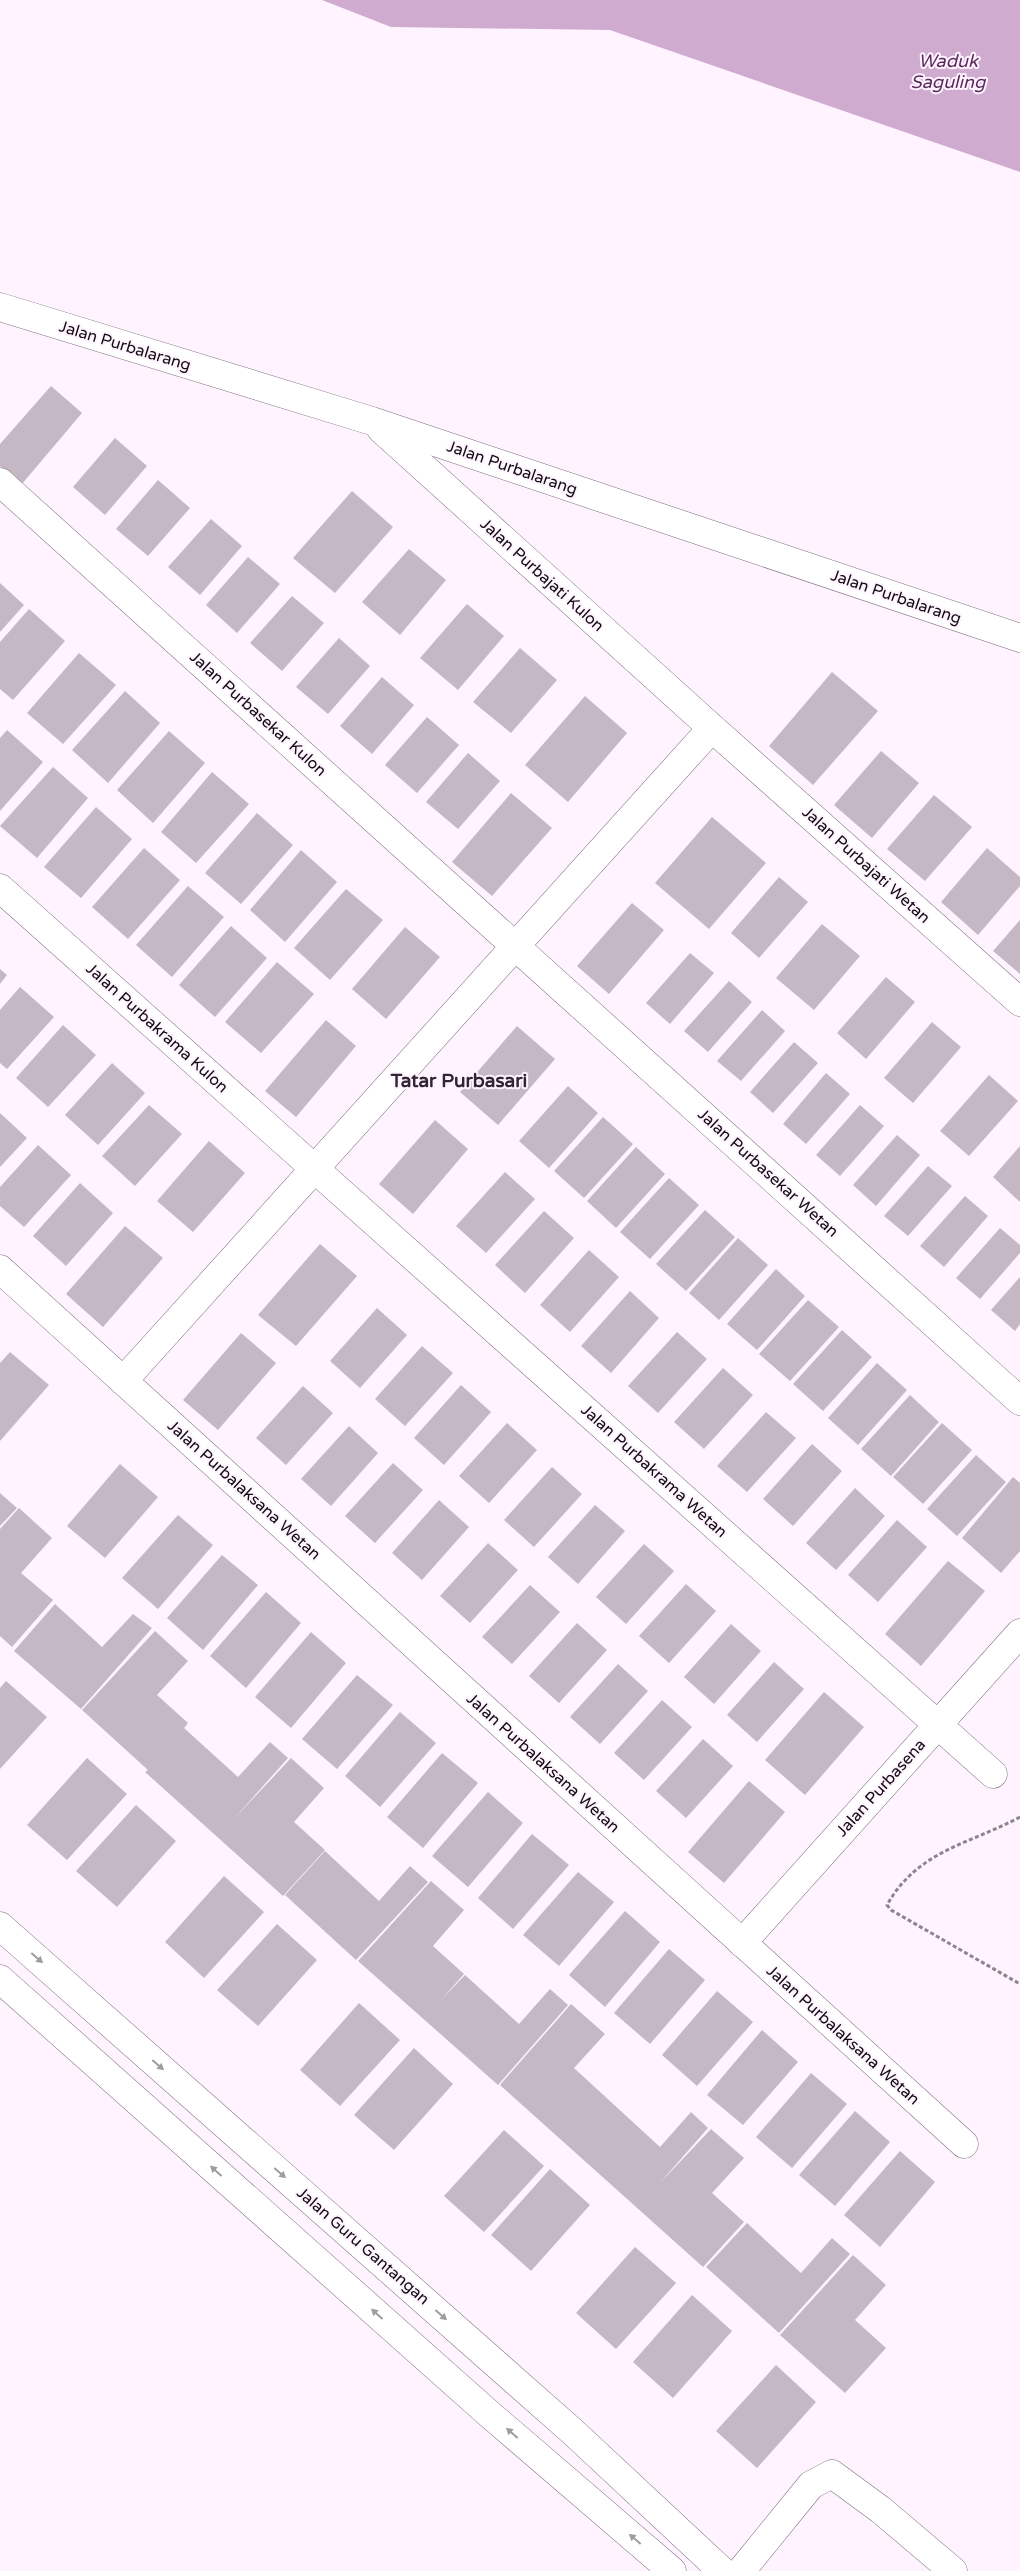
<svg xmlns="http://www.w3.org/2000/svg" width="1020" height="2571" viewBox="0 0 1020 2571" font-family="'Varela Round',sans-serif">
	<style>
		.water { fill: #d0abd0 }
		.building { fill: #c5b8c5 }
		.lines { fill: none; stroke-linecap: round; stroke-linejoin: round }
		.minor-casing { stroke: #7c6f7c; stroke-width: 29 }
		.path { stroke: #8d858d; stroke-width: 3; stroke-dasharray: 4 2.5; stroke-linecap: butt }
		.minor { stroke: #fff; stroke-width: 28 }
		.oneway { fill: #9f9e9f }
		.labels { text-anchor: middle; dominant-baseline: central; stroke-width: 4; stroke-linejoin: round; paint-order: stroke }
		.street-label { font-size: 16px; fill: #100c10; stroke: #fff3ff }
		.water-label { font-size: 18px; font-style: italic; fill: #592b5b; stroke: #fff3ff }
		.quarter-label { font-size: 19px; font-weight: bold; fill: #302530; stroke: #fff3ff }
	</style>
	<rect width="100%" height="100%" fill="#fff3ff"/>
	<!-- water -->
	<path class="water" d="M322 0H1020V172L610 30 391 27Z"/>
	<!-- building -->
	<g class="building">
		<path d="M51 386 82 413 21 485 0 466V444Z"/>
		<path d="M115 438 147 466 105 515 73 487Z"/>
		<path d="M158 480 190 508 148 556 116 529Z"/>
		<path d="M352 491 393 527 335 593 293 558Z"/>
		<path d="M211 519 242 546 200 595 168 567Z"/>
		<path d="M409 549 446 580 400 635 362 602Z"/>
		<path d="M248 557 280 584 237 633 206 605Z"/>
		<path d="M0 583 24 605 0 632Z"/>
		<path d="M292 596 324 623 282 671 250 643Z"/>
		<path d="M467 604 504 636 458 690 420 658Z"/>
		<path d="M29 609 65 641 13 700 0 689V642Z"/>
		<path d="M339 638 370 666 328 714 296 687Z"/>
		<path d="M520 648 557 680 511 733 473 702Z"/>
		<path d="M79 653 116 685 63 744 27 713Z"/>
		<path d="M832 672 878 711 813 785 769 746Z"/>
		<path d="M382 677 414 705 372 754 340 726Z"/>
		<path d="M125 691 160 723 108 783 72 750Z"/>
		<path d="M585 696 627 733 568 802 525 765Z"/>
		<path d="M427 717 459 745 417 793 385 765Z"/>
		<path d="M7 730 43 762 0 811V738Z"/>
		<path d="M169 731 205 763 153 823 117 790Z"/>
		<path d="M881 751 919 783 872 838 834 805Z"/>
		<path d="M468 753 500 781 458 829 426 802Z"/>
		<path d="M53 767 88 798 37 858 0 826Z"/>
		<path d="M212 772 249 804 196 863 161 832Z"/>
		<path d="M511 793 552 828 492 896 452 862Z"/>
		<path d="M934 795 972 827 925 881 887 849Z"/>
		<path d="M96 807 132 839 81 898 44 867Z"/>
		<path d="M257 813 293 845 241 904 205 873Z"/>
		<path d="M712 817 766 863 709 929 655 883Z"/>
		<path d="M144 848 180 880 128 939 92 907Z"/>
		<path d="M987 848 1020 877V886L978 935 941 902Z"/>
		<path d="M301 850 337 882 285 942 250 910Z"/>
		<path d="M779 877 808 902 759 958 731 933Z"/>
		<path d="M188 886 224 917 172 977 136 945Z"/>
		<path d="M346 889 383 920 330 980 294 948Z"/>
		<path d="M632 903 664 930 609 994 577 966Z"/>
		<path d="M1020 920V974L993 951Z"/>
		<path d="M822 924 860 956 814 1010 776 978Z"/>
		<path d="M231 926 267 958 215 1017 179 985Z"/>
		<path d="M405 927 440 957 386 1019 352 989Z"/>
		<path d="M690 953 714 973 670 1024 646 1003Z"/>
		<path d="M277 962 314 994 261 1053 225 1022Z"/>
		<path d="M0 969 7 975 0 984Z"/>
		<path d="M886 977 915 1002 866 1059 837 1033Z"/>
		<path d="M729 981 752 1002 708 1052 684 1031Z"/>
		<path d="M20 987 54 1017 7 1069 0 1063V1010Z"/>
		<path d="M762 1010 785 1031 741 1081 717 1061Z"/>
		<path d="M326 1020 356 1046 296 1117 265 1091Z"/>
		<path d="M932 1022 961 1047 913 1103 884 1078Z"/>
		<path d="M63 1025 96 1055 48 1107 16 1078Z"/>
		<path d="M517 1026 555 1059 498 1125 460 1092Z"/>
		<path d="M794 1042 818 1063 773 1113 750 1092Z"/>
		<path d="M112 1063 145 1093 98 1145 65 1115Z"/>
		<path d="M826 1073 850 1094 806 1144 783 1124Z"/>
		<path d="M989 1075 1018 1101 969 1156 940 1131Z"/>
		<path d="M568 1086 598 1113 549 1168 519 1141Z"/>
		<path d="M149 1105 182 1134 135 1186 102 1156Z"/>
		<path d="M860 1105 884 1126 840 1176 816 1155Z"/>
		<path d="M0 1113 27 1138 0 1167Z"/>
		<path d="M603 1117 633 1144 584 1198 554 1171Z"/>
		<path d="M435 1120 468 1149 413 1214 379 1184Z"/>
		<path d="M897 1135 920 1155 876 1206 853 1185Z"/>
		<path d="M209 1141 245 1173 193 1232 157 1201Z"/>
		<path d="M38 1145 71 1175 24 1227 0 1206V1187Z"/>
		<path d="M1020 1146V1202L993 1177Z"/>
		<path d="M636 1147 665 1174 616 1228 587 1201Z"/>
		<path d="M928 1166 952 1186 908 1236 884 1216Z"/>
		<path d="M505 1172 535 1199 486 1253 456 1226Z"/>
		<path d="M669 1178 699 1205 650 1259 620 1232Z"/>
		<path d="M80 1183 113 1213 66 1266 33 1236Z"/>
		<path d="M965 1196 988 1216 944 1267 920 1246Z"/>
		<path d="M705 1210 735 1237 686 1291 656 1264Z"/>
		<path d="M544 1211 574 1238 525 1293 495 1265Z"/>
		<path d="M125 1226 163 1258 103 1327 66 1294Z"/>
		<path d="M1000 1228 1020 1245V1253L980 1299 956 1278Z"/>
		<path d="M738 1238 768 1265 719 1320 689 1293Z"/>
		<path d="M320 1244 357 1276 296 1346 258 1315Z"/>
		<path d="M589 1250 619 1277 570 1332 540 1305Z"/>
		<path d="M776 1269 805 1296 757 1350 727 1324Z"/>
		<path d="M1020 1277V1324L1015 1331 991 1310Z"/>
		<path d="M630 1291 659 1318 611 1373 581 1346Z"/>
		<path d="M808 1300 839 1327 790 1381 759 1354Z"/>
		<path d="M377 1308 407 1335 360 1388 330 1361Z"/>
		<path d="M842 1330 872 1357 823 1411 793 1384Z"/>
		<path d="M677 1332 707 1359 658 1413 628 1386Z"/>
		<path d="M241 1333 276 1363 218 1430 183 1400Z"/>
		<path d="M422 1346 453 1373 405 1426 375 1399Z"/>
		<path d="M10 1352 49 1385 0 1441V1363Z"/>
		<path d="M877 1363 907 1390 858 1445 828 1418Z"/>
		<path d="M723 1368 753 1395 704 1449 674 1422Z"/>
		<path d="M461 1385 491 1412 444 1465 414 1438Z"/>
		<path d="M303 1386 333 1413 286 1465 256 1438Z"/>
		<path d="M910 1395 939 1422 891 1476 861 1449Z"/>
		<path d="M766 1412 796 1438 747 1492 717 1466Z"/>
		<path d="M507 1423 537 1450 489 1503 459 1476Z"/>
		<path d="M942 1423 972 1450 923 1504 893 1477Z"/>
		<path d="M349 1426 378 1453 331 1506 301 1479Z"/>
		<path d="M812 1444 842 1471 793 1526 763 1499Z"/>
		<path d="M976 1455 1006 1482 957 1536 927 1509Z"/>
		<path d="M393 1463 423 1490 375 1543 345 1516Z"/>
		<path d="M120 1464 158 1497 105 1558 67 1526Z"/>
		<path d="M552 1467 582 1494 534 1547 504 1520Z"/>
		<path d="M1013 1477 1020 1483V1551L1001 1573 962 1538Z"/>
		<path d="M855 1488 885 1516 836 1570 806 1543Z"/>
		<path d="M0 1493 17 1508 0 1526Z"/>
		<path d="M439 1500 469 1527 422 1580 392 1553Z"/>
		<path d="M595 1505 625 1531 578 1584 548 1557Z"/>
		<path d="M19 1508 52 1538 21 1573 53 1600 12 1647 0 1636V1529Z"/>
		<path d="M178 1515 213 1545 158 1609 122 1578Z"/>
		<path d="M897 1520 927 1547 878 1602 848 1575Z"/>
		<path d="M488 1543 518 1570 470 1623 440 1596Z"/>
		<path d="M644 1544 674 1571 626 1624 596 1597Z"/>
		<path d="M222 1555 258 1585 203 1650 167 1618Z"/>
		<path d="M948 1561 985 1591 921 1666 885 1634Z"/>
		<path d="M686 1584 716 1611 669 1663 639 1636Z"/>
		<path d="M530 1585 560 1612 512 1664 482 1637Z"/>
		<path d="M266 1592 301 1623 246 1688 210 1656Z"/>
		<path d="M55 1604 102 1647 133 1614 152 1628 81 1709 14 1651Z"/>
		<path d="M577 1623 607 1650 559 1703 529 1676Z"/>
		<path d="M731 1624 761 1651 714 1704 684 1677Z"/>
		<path d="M155 1631 188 1661 157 1695 188 1723 184 1728 238 1777 270 1742 288 1758 232 1821 291 1758 324 1788 294 1822 325 1850 283 1896 145 1772 148 1770 82 1710Z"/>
		<path d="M311 1632 346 1663 291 1728 255 1697Z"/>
		<path d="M774 1662 804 1689 757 1742 727 1715Z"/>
		<path d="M618 1664 648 1691 600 1744 570 1717Z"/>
		<path d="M357 1675 393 1705 337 1769 302 1739Z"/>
		<path d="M6 1681 47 1717 0 1769V1688Z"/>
		<path d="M824 1692 864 1727 805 1795 765 1760Z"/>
		<path d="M662 1700 692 1727 644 1780 614 1753Z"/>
		<path d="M400 1712 436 1743 380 1807 345 1776Z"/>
		<path d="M703 1739 733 1766 686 1818 656 1791Z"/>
		<path d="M442 1753 478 1783 423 1848 387 1817Z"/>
		<path d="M87 1758 127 1794 67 1860 27 1825Z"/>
		<path d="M749 1781 785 1812 724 1883 688 1852Z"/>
		<path d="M488 1792 523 1823 468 1887 432 1856Z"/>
		<path d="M136 1805 176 1841 117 1907 76 1871Z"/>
		<path d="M532 1834 569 1865 513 1929 478 1898Z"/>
		<path d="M325 1851 379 1901 410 1866 428 1882 356 1960 285 1895Z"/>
		<path d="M578 1872 614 1902 559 1966 523 1935Z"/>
		<path d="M224 1876 264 1912 204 1978 165 1942Z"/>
		<path d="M431 1881 464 1910 433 1946 464 1974 441 2000 465 1975 519 2024 550 1989 568 2005 498 2085 358 1961Z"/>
		<path d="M625 1911 660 1942 605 2007 569 1975Z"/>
		<path d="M277 1924 317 1960 258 2026 217 1990Z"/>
		<path d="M669 1949 705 1980 650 2044 614 2013Z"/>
		<path d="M717 1991 753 2022 697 2086 662 2055Z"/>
		<path d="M359 2003 400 2040 340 2106 300 2070Z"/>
		<path d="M571 2004 605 2034 574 2068 660 2147 691 2112 708 2128 659 2184 711 2129 744 2158 712 2193 744 2222 703 2267 500 2085Z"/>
		<path d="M762 2030 798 2062 743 2125 707 2095Z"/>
		<path d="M414 2048 453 2084 394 2150 354 2115Z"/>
		<path d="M811 2073 847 2104 792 2168 756 2137Z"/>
		<path d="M855 2111 890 2142 835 2206 799 2175Z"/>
		<path d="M504 2130 544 2166 484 2232 444 2196Z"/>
		<path d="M900 2151 935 2182 880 2247 844 2215Z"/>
		<path d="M550 2169 590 2205 531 2271 491 2235Z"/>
		<path d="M747 2223 801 2273 832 2238 850 2254 779 2333 706 2267Z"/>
		<path d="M635 2247 676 2283 616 2349 576 2313Z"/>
		<path d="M853 2255 886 2285 855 2320 886 2348 845 2393 780 2335Z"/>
		<path d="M692 2295 732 2331 673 2398 633 2362Z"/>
		<path d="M776 2365 816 2402 757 2468 716 2431Z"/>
	</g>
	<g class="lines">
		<!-- minor casing -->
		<g class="minor-casing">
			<g id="minor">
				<path d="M0 307 372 421 1020 638"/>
				<path d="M381 429 712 728 1020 1002"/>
				<path d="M0 482 1020 1401"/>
				<path d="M0 888 993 1774"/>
				<path d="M0 1269 964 2144"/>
				<path d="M123 1381 712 728"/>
				<path d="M0 1926 573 2432 722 2571"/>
				<path d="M742 1943 1020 1633"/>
				<path d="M0 1979 487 2412 672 2571"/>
				<path d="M741 2571 811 2485 832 2474 881 2510 953 2571"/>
			</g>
		</g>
		<!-- path -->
		<path class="path" d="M1020 1817C970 1844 918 1850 887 1905L891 1910 1020 1984"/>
		<!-- minor -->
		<use href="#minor" class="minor"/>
	</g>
	<!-- one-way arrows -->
	<defs><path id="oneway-solid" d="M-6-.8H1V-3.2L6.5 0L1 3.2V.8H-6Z" transform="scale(1.25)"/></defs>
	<g class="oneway">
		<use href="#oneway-solid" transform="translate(37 1958) rotate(41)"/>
		<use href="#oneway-solid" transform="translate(158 2065) rotate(41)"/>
		<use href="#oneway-solid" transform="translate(216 2171) rotate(-138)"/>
		<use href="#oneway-solid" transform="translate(280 2173) rotate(41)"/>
		<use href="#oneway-solid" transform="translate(377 2314) rotate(-138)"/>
		<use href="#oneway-solid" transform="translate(441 2315) rotate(41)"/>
		<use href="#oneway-solid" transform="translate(512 2433) rotate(-139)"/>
		<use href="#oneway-solid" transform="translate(635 2539) rotate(-139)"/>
	</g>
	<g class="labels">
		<!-- street labels -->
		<g class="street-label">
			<text transform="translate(125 346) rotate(17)">Jalan Purbalarang</text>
			<text transform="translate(512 468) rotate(19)">Jalan Purbalarang</text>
			<text transform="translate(542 575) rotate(42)">Jalan Purbajati Kulon</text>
			<text transform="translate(896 597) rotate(19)">Jalan Purbalarang</text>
			<text transform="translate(258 714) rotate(42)">Jalan Purbasekar Kulon</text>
			<text transform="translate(866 865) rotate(42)">Jalan Purbajati Wetan</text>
			<text transform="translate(157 1028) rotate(42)">Jalan Purbakrama Kulon</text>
			<text transform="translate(768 1173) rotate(42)">Jalan Purbasekar Wetan</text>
			<text transform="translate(654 1471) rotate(42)">Jalan Purbakrama Wetan</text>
			<text transform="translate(244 1490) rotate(42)">Jalan Purbalaksana Wetan</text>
			<text transform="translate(543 1763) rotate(42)">Jalan Purbalaksana Wetan</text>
			<text transform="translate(881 1788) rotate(-48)">Jalan Purbasena</text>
			<text transform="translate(843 2035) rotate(42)">Jalan Purbalaksana Wetan</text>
			<text transform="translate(363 2246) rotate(41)">Jalan Guru Gantangan</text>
		</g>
		<!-- water labels -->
		<g class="water-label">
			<text x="948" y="61">Waduk<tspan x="948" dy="21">Saguling</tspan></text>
		</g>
		<!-- quarter labels -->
		<g class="quarter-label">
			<text x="459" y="1081">Tatar Purbasari</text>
		</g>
	</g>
</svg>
